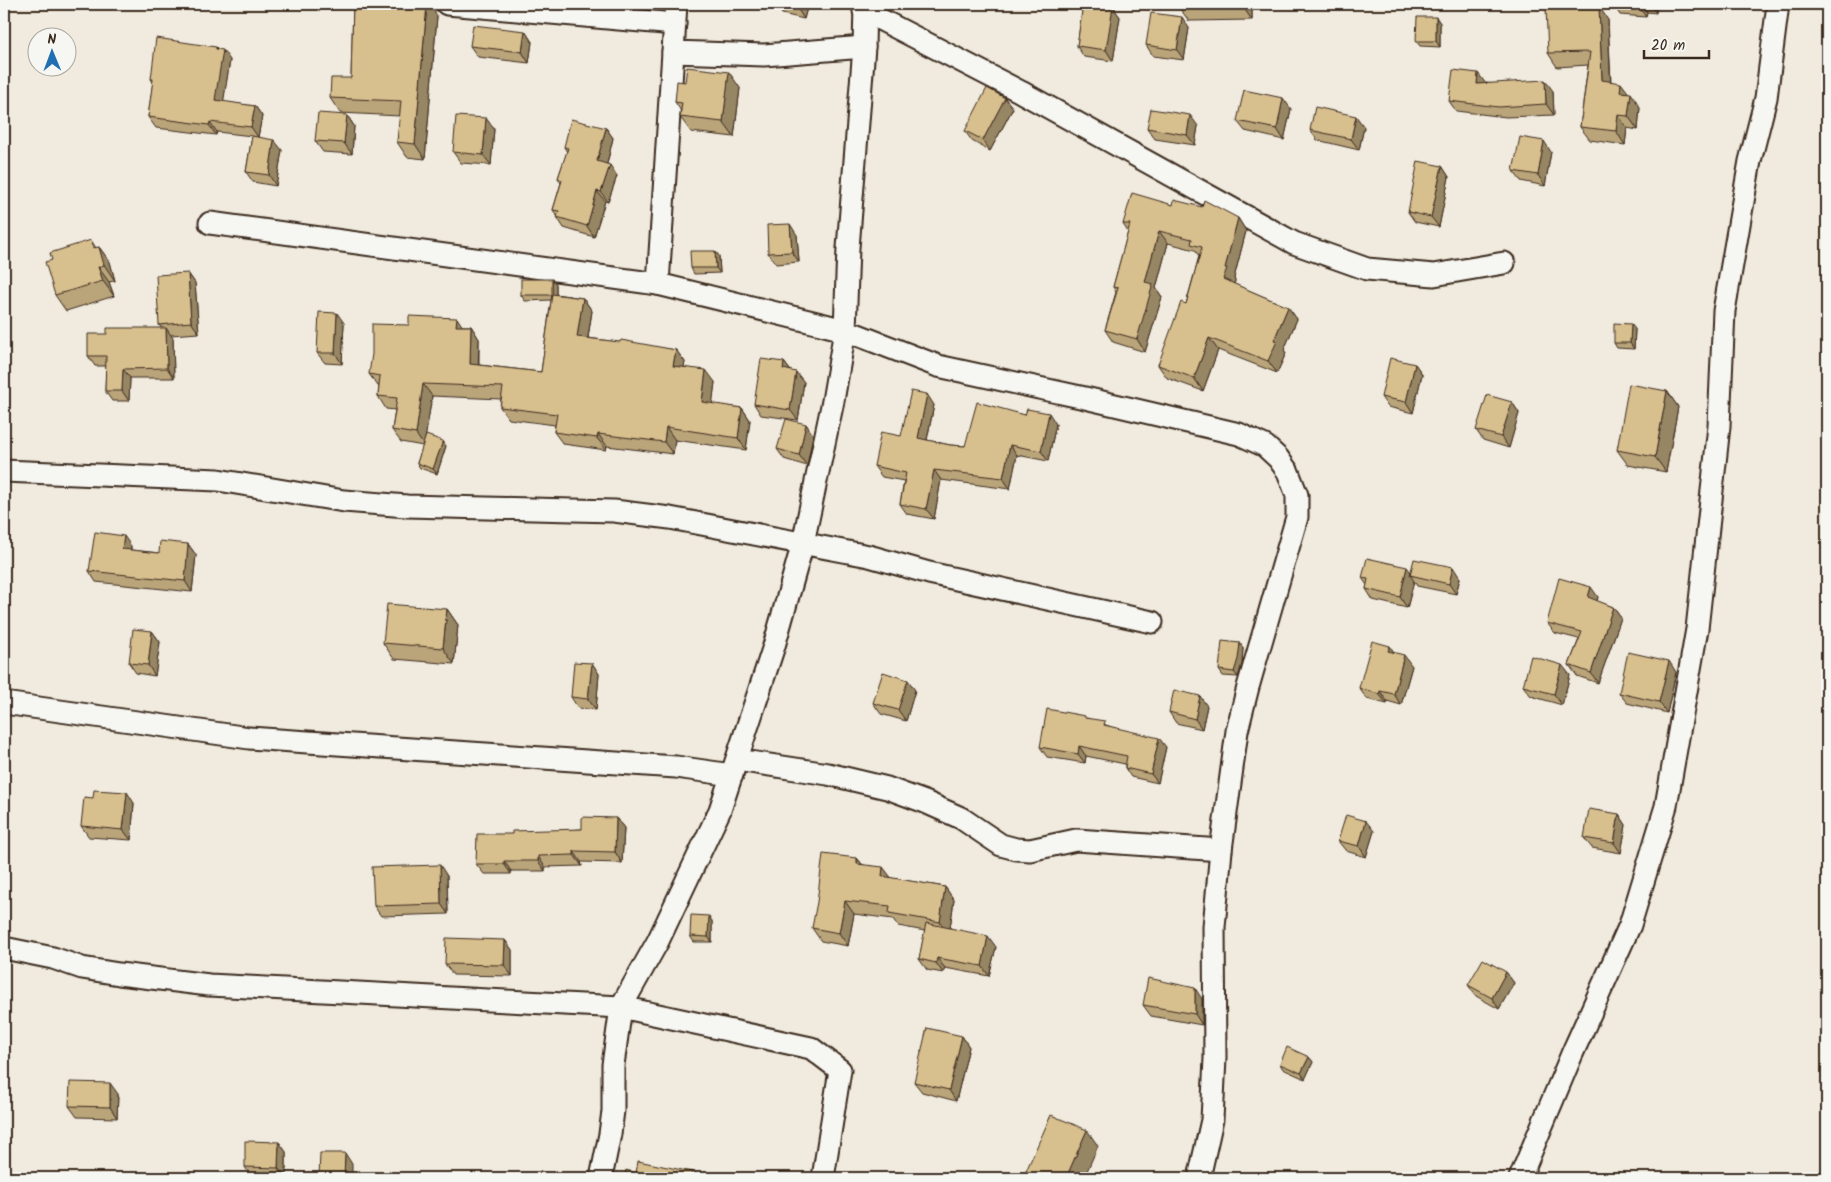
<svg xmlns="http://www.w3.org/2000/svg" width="1831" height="1182" viewBox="0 0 1831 1182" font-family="Kalam,sans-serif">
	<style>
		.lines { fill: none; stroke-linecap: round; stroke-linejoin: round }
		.minor-casing { stroke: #3b2a1e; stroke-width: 25 }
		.minor { stroke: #f6f6f2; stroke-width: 21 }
		.wall { fill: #baa47a; stroke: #3b2a1e }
		.shaded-wall { fill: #978663; stroke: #3b2a1e }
		.building { fill: #d8bf8e; stroke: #3b2a1e }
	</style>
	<rect width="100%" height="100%" fill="#f0ebde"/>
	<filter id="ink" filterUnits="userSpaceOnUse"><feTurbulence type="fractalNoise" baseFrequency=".02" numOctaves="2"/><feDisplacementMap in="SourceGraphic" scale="10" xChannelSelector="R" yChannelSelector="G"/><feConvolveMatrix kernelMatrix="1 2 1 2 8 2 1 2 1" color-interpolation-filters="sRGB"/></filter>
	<g filter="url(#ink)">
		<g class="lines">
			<!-- minor casing -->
			<g class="minor-casing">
				<g id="minor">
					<path d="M447 4 675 24"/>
					<path d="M676 4 673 52 764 55 864 47"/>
					<path d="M864 11 1021 92 1294 243 1367 269 1434 275 1504 263"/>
					<path d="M210 223 658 284 673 52"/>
					<path d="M658 284 845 330 938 366 1085 398 1239 434 1265 446 1278 458 1288 472 1297 495V517L1248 687 1237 731 1221 850 1214 927 1215 1058 1212 1120 1199 1178"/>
					<path d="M4 471 218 480 344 501 407 506 614 511 670 518 869 556 929 573 1152 622"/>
					<path d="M4 703 249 738 676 767 732 775"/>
					<path d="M737 760 828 774 887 788 925 802 961 818 1001 845 1016 849 1030 850 1076 840 1221 850"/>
					<path d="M4 948 53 958 82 968 119 974 209 985 621 1007 811 1048 840 1070 823 1178"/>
					<path d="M601 1178 610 1134 613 1111V1065L621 1007 658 941 720 810 774 646 803 543 833 401 845 330 848 248 864 47 865 4"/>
					<path d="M1520 1178 1572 1054 1630 925 1666 806 1697 629 1719 426 1724 311 1750 161 1766 98 1778 4"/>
				</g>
			</g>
			<!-- minor -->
			<use href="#minor" class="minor"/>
		</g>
		<!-- wall -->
		<g class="wall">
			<path d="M353 4H429L437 16 425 159 407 157 397 142 400 116 340 113 330 98 351 78Z"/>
			<path d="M775 4H808L804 19 782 14Z"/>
			<path d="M1082 4H1115V10L1120 17 1113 61 1084 57 1077 46 1083 5Z"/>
			<path d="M1178 4H1252V20L1189 21 1178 6Z"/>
			<path d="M1613 4H1657L1656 13 1647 12 1646 17 1620 15Z"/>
			<path d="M1436 17 1440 23V47L1420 46 1416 41Z"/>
			<path d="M1608 20 1611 82 1628 93 1640 107 1638 130 1627 128 1625 145 1590 140 1580 127 1588 65 1557 67 1548 53Z"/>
			<path d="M1189 28 1184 60 1153 56 1146 45Z"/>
			<path d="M525 31 532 42 529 63 478 57 470 46Z"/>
			<path d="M216 47 230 60 223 102 255 106 262 116 258 137 282 150 276 186 253 182 246 172 252 136 217 132 216 135 156 128 148 117 153 82 151 79Z"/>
			<path d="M685 82 740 88 734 137 691 132 680 117 681 111 675 102Z"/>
			<path d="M1486 83 1553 91 1554 115 1506 117 1456 111 1449 101Z"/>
			<path d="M1013 108 990 151 972 141 965 131Z"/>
			<path d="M1291 109 1284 140 1245 131 1237 121Z"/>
			<path d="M347 115 354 126 352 154 323 152 315 141Z"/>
			<path d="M1198 126 1195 145 1155 139 1147 128Z"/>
			<path d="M1364 127 1359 150 1317 140 1310 130Z"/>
			<path d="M606 128 613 138 607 164 617 176 608 202 605 201 594 237 564 228 557 217V216L553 210 561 183 558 178 567 152 564 147Z"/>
			<path d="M494 129 491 165 461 163 453 152Z"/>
			<path d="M1551 152 1545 186 1521 181 1513 171Z"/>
			<path d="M1442 166 1449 177 1439 227 1415 222 1408 212Z"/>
			<path d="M1173 205 1238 218 1246 231 1234 278 1235 281 1234 284 1288 307 1297 319 1284 350 1286 353 1277 373 1218 350 1203 391 1167 378 1158 365 1186 304 1199 256 1195 250 1168 243 1156 288 1162 297 1145 352 1113 342 1105 330 1116 292 1113 287 1128 232 1123 224Z"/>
			<path d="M797 235 799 262 776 264 768 253Z"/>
			<path d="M99 247 110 262 115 281 109 282 114 296 66 311 55 295 96 248Z"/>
			<path d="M715 251 719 256 720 273 694 274 691 268Z"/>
			<path d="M188 273 195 283 199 333 171 335 173 338 174 378H130L129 401H112L105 391 106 366H95L88 356 107 334 162 328 159 325Z"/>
			<path d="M556 284V294L583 298 592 311 588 338 676 350 685 362 684 367 715 382 712 404 742 408 750 420 746 450 675 440 673 454 607 446 606 450 563 444 554 432 555 425 509 419 500 407 501 399 432 396 425 438 446 446 437 474 420 468 417 463 423 446 401 442 392 430 395 410 386 409 378 396 379 386H378L369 374 409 325 471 326 479 339V365L541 372 551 300 525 301 521 295Z"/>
			<path d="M344 323 342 364 325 363 317 353Z"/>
			<path d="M1635 329 1634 349 1617 348 1614 343Z"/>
			<path d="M784 362 790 370 804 382 798 420 761 415 754 404Z"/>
			<path d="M1415 364 1422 374 1413 413 1388 407 1381 397Z"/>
			<path d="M1667 391 1678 407 1666 472 1628 465 1617 450Z"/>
			<path d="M1512 402 1519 413 1509 448 1483 440 1476 430Z"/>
			<path d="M934 405 927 440 950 445 965 446 1056 424 1048 461 1017 455 1010 489 941 480 934 519 907 514 900 504 904 481 882 477 874 466 901 436Z"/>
			<path d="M806 424 813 435 807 466 784 459 777 449Z"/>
			<path d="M188 544 196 555 192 592 96 582 89 571 131 546V550L159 553Z"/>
			<path d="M1411 572 1460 578 1456 594 1417 586 1414 581 1407 608 1373 600 1366 589 1367 585 1362 578Z"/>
			<path d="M1598 597 1597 601 1613 607 1621 618 1598 683 1577 676 1569 665 1579 639 1555 633 1547 623Z"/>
			<path d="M447 609 458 625 454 664 394 659 383 643Z"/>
			<path d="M152 631 160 642 155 676 136 673 129 663Z"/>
			<path d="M1390 646 1394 653 1412 666 1401 705 1387 701V704L1367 699 1359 688Z"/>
			<path d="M1243 648 1242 664 1238 677 1223 676 1219 670Z"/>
			<path d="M592 663 599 674 596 710 578 708 571 697Z"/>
			<path d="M1676 672 1667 713 1627 703 1619 693Z"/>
			<path d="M1570 675 1562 705 1531 696 1523 686Z"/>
			<path d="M915 690 906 721 881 714 873 703Z"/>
			<path d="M1207 706 1202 729 1176 723 1169 712Z"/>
			<path d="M1087 718 1166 747 1158 783 1131 777 1125 768V764L1086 756 1085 763 1047 757 1040 747Z"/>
			<path d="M134 803 131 840 89 837 81 826Z"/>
			<path d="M1619 814 1626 825 1621 853 1592 848 1584 838Z"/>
			<path d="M616 818 624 828 622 863 581 862 582 866 545 867V871H511V874H484L476 864 512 834 582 829Z"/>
			<path d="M1374 831 1366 857 1346 851 1338 841Z"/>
			<path d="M857 858 862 864 891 878 945 887 954 900 950 928 996 947 989 976 945 968 943 973 927 970 919 959 925 931 898 926 893 919 854 914 848 946 821 941 812 928Z"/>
			<path d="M447 876 448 914 381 916 374 906Z"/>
			<path d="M712 921V942H694L690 936Z"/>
			<path d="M505 940 512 950V976L453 975 445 964Z"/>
			<path d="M1506 972 1514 983 1499 1009 1476 996 1468 985Z"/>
			<path d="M1202 999V1025L1151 1016 1143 1005Z"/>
			<path d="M962 1036 969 1047 956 1101 922 1092 914 1082Z"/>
			<path d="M1309 1057 1313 1062 1305 1079 1283 1069 1280 1064Z"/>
			<path d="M118 1094 117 1118 77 1117 69 1106Z"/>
			<path d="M279 1142 286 1152V1178H252L245 1167Z"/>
		</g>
		<!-- shaded-wall -->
		<g class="shaded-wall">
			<path d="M427 4H429L437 16 425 159 415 144Z"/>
			<path d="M798 4H808L804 19 797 8Z"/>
			<path d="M1107 4H1115V10L1120 17 1113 61 1106 50Z"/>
			<path d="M1241 4H1252V20Z"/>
			<path d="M1637 4H1641L1647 12 1646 17Z"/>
			<path d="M1650 4H1657L1656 13Z"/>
			<path d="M1599 6 1608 20 1611 94 1602 80Z"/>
			<path d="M1182 17 1189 28 1184 60 1177 50Z"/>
			<path d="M1436 17 1440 23V47L1436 41Z"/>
			<path d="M525 31 532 42 529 63 522 52Z"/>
			<path d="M216 47 222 56 223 50 230 60 222 111 215 100Z"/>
			<path d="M729 72 740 88 734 137 723 122Z"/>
			<path d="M1478 73 1486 84H1477Z"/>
			<path d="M1545 80 1553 91 1554 115 1546 104Z"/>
			<path d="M1621 83 1631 96 1620 92Z"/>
			<path d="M1631 93 1640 107 1638 130 1628 116Z"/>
			<path d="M1005 98 1013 108 990 151 983 140Z"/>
			<path d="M1283 98 1291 109 1284 140 1277 129Z"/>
			<path d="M255 106 262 116 258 137 251 127Z"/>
			<path d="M347 115 354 126 352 154 344 143Z"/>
			<path d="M1190 115 1198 126 1195 145 1187 135Z"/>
			<path d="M1618 115 1627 128 1625 145 1616 131Z"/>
			<path d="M1356 116 1364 127 1359 150 1351 139Z"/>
			<path d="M486 118 494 129 491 165 483 155Z"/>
			<path d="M210 122 217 132 216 135 209 125Z"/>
			<path d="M606 128 613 138 605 172 597 161Z"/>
			<path d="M274 140 282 150 276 186 269 175Z"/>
			<path d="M1544 141 1551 152 1545 186 1538 175Z"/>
			<path d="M610 165 617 176 608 202 601 192Z"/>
			<path d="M1442 166 1449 177 1439 227 1431 217Z"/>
			<path d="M597 191 605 201 594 237 587 226Z"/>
			<path d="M1238 218 1246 231 1234 278 1235 281 1232 292 1223 279 1225 268Z"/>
			<path d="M790 224 797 235 799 262 792 252Z"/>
			<path d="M1159 231 1168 243 1156 288 1162 297 1145 352 1137 339 1145 282Z"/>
			<path d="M91 240 101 256 99 247 110 262 115 281 93 248Z"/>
			<path d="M715 251 719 256 720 273 716 268Z"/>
			<path d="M98 267 109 282 114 296 103 281Z"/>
			<path d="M188 273 195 283 199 333 191 322Z"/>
			<path d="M552 279 556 284V300L552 295Z"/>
			<path d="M583 298 592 311 586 349 577 337Z"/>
			<path d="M1288 307 1297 319 1284 350 1286 353 1277 373 1268 361 1274 340Z"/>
			<path d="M337 313 344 323 342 364 335 353Z"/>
			<path d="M457 318 465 330 456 326Z"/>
			<path d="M1631 324 1635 329 1634 349 1630 343Z"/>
			<path d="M471 326 479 339 478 376 470 364Z"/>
			<path d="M166 328 173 338 174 378 167 368Z"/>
			<path d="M1209 338 1218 350 1203 391 1194 378Z"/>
			<path d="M676 350 685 362 682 378 673 366Z"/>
			<path d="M784 362 792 373 783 369Z"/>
			<path d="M1415 364 1422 374 1413 413 1406 402Z"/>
			<path d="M123 369 130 378 129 401 122 391Z"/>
			<path d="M706 370 715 382 711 415 702 402Z"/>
			<path d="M796 372 804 382 798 420 790 410Z"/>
			<path d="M423 384 432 396 424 446 416 434Z"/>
			<path d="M1667 391 1678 407 1666 472 1655 457Z"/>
			<path d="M927 394 934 405 925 449 918 438Z"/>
			<path d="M1512 402 1519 413 1509 448 1501 437Z"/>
			<path d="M742 408 750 420 746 450 738 438Z"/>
			<path d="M1049 413 1056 424 1048 461 1041 451Z"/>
			<path d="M806 424 813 435 807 466 799 455Z"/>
			<path d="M666 427 675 440 673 454 664 442Z"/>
			<path d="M598 434 607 446 606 450 597 438Z"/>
			<path d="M443 441 446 446 437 474 433 469Z"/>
			<path d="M1010 445 1017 455 1010 489 1003 478Z"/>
			<path d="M934 470 941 480 934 519 926 509Z"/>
			<path d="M124 536 131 546 129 560 122 549Z"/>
			<path d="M188 544 196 555 192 592 185 581Z"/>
			<path d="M1407 567 1414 576 1410 575 1414 581 1407 608 1400 597Z"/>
			<path d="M1453 567 1460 578 1456 594 1449 584Z"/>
			<path d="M1591 587 1598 597 1595 608 1588 597Z"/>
			<path d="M1613 607 1621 618 1598 683 1591 673Z"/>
			<path d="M447 609 458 625 454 664 443 648Z"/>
			<path d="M152 631 160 642 155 676 148 665Z"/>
			<path d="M1240 643 1243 648 1242 664 1238 677 1234 672Z"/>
			<path d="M1390 646 1397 657 1388 651Z"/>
			<path d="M1404 655 1412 666 1401 705 1394 694Z"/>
			<path d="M1669 661 1676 672 1667 713 1659 702Z"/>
			<path d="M592 663 599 674 596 710 588 699Z"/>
			<path d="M1562 665 1570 675 1562 705 1554 694Z"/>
			<path d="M908 680 915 690 906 721 898 710Z"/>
			<path d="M1380 691 1387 701V704L1379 694Z"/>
			<path d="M1200 696 1207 706 1202 729 1195 719Z"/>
			<path d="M1159 738 1166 747 1158 783 1151 774Z"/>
			<path d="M1079 746 1086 756 1085 763 1078 754Z"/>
			<path d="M127 792 134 803 131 840 123 830Z"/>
			<path d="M1619 814 1626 825 1621 853 1614 843Z"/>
			<path d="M616 818 624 828 622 863 615 852Z"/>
			<path d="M1366 821 1374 831 1366 857 1359 846Z"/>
			<path d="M574 851 581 862 582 866 574 855Z"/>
			<path d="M538 856 545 867V871L538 861Z"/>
			<path d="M857 858 867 871 857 864Z"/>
			<path d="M504 861 511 871V874L504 864Z"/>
			<path d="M440 865 447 876 448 914 441 904Z"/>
			<path d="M883 867 893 880 882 876Z"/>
			<path d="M945 887 954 900 949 935 940 922Z"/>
			<path d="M845 901 854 914 848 946 839 933Z"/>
			<path d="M709 916 712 921V942L708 937Z"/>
			<path d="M988 936 996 947 989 976 982 966Z"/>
			<path d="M505 940 512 950V976L504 965Z"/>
			<path d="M937 958 945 968 943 973 936 963Z"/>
			<path d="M1506 972 1514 983 1499 1009 1492 998Z"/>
			<path d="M1195 988 1202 999V1025L1195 1014Z"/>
			<path d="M962 1036 969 1047 956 1101 949 1090Z"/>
			<path d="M1309 1057 1313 1062 1305 1079 1301 1073Z"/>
			<path d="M110 1083 118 1094 117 1118 110 1107Z"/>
			<path d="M1087 1130 1098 1146 1084 1178H1066Z"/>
			<path d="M279 1142 286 1152V1178L278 1168Z"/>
			<path d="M345 1153 352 1164V1178H344Z"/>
		</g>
		<!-- building -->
		<g class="building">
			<path d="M353 4H427L415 144 397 142 401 101 330 98 331 78H351Z"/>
			<path d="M777 4H798L797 8Z"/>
			<path d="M1083 4H1107V6L1113 7 1106 50 1077 46Z"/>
			<path d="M1178 4H1241L1178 6Z"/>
			<path d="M1599 6 1602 80 1621 83 1620 92 1631 93 1628 116 1618 115 1616 131 1580 127 1590 52 1548 53 1546 8Z"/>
			<path d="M1151 13 1182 17 1177 50 1146 45Z"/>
			<path d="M1417 17H1436V41H1416Z"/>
			<path d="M473 25 525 31 522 52 470 46Z"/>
			<path d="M156 38 216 47V49L223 50 215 100 255 106 251 127 210 122 209 125 148 117 153 79H151Z"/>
			<path d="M687 67 729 72 723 122 680 117 682 103 675 102 677 81 685 82Z"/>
			<path d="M1453 70 1478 73 1477 84 1545 80 1546 104 1499 107 1449 101Z"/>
			<path d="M987 88 1005 98 983 140 965 131Z"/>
			<path d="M1244 90 1283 98 1277 129 1237 121Z"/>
			<path d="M1315 107 1356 116 1351 139 1310 130Z"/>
			<path d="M1151 109 1190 115 1187 135 1147 128Z"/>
			<path d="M318 113 347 115 344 143 315 141Z"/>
			<path d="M456 116 486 118 483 155 453 152Z"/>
			<path d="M571 119 606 128 597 161 610 165 601 192 597 191 587 226 557 217 559 211 553 210 562 180 558 178 568 148 564 147Z"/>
			<path d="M252 136 274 140 269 175 246 172Z"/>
			<path d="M1520 137 1544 141 1538 175 1513 171Z"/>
			<path d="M1418 161 1442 166 1431 217 1408 212Z"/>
			<path d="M1132 193 1173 205 1174 200 1202 207 1204 200 1238 218 1225 268H1227L1223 279 1288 307 1274 340 1277 341 1268 361 1209 338 1194 378 1158 365 1181 302 1186 304 1202 247 1191 244 1192 239 1159 231 1145 282 1153 284 1137 339 1105 330 1118 288 1113 287 1130 224H1123Z"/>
			<path d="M790 224 792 252 768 253 767 225Z"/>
			<path d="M91 240 93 248 99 247 104 265 98 267 103 281 55 295 45 262 52 260 50 253Z"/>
			<path d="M690 251H715L716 268H691Z"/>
			<path d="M188 273 191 322 159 325 156 275Z"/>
			<rect x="521" y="279" width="31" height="16"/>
			<path d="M552 294 583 298 577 337 620 342 621 340 676 350 673 366 706 370 702 402 742 408 738 438 666 427 664 442 598 434 597 438 554 432 557 414 500 407 503 387 423 384 416 434 392 430 397 398 378 396 380 376 369 374 372 354V324L409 325V316L457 318 456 326H471L470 364 541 372Z"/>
			<path d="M319 312 337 313 335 353H317Z"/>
			<path d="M1614 323 1631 324 1630 343H1614Z"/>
			<path d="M107 328H166L167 368 123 369 122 391H105L106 356H88V334H107Z"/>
			<path d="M1390 358 1415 364 1406 402 1381 397Z"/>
			<path d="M761 359 784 362 783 369 796 372 790 410 754 404Z"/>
			<path d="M1629 384 1667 391 1655 457 1617 450Z"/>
			<path d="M911 391 927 394 918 438 950 445 965 446 977 402 1025 415 1027 409 1049 413 1041 451 1010 445 1003 478 934 470 926 509 900 504 906 473 874 466 881 432 901 436Z"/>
			<path d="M1487 395 1512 402 1501 437 1476 430Z"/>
			<path d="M786 419 806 424 799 455 777 449Z"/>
			<path d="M426 435 443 441 433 469 417 463Z"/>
			<path d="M95 532 124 536 122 549 159 553 160 541 188 544 185 581 89 571Z"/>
			<path d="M1367 558 1407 567 1400 597 1366 589 1368 579 1362 578Z"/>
			<path d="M1414 559 1453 567 1449 584 1410 575Z"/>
			<path d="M1559 578 1591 587 1588 597 1613 607 1591 673 1569 665 1582 632 1547 623Z"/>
			<path d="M387 604 447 609 443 648 383 643Z"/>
			<path d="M133 629 152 631 148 665 129 663Z"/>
			<path d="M1222 641 1240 643 1238 659 1234 672 1219 670Z"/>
			<path d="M1372 641 1390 646 1388 651 1404 655 1394 694 1380 691 1379 694 1359 688Z"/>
			<path d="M1628 652 1669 661 1659 702 1619 693Z"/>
			<path d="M1531 656 1562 665 1554 694 1523 686Z"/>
			<path d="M574 662 592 663 588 699 571 697Z"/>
			<path d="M883 672 908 680 898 710 873 703Z"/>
			<path d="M1174 690 1200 696 1195 719 1169 712Z"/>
			<path d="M1047 709 1085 716V718L1105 721 1104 725 1159 738 1151 774 1125 768 1127 756 1079 746 1078 754 1040 747Z"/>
			<path d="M94 790 127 792 123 830 81 826 84 797 93 798Z"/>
			<path d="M1589 809 1619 814 1614 843 1584 838Z"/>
			<path d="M1346 815 1366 821 1359 846 1338 841Z"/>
			<path d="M582 817 616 818 615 852 574 851V855L538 856V861H504V864H476L477 834H512V831L582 829Z"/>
			<path d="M823 854 857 858V864L883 867 882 876 945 887 940 922 889 913 890 906 845 901 839 933 812 928 817 902Z"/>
			<path d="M440 865 441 904 374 906 372 867Z"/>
			<path d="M691 915 709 916 708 937 690 936Z"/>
			<path d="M926 923 988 936 982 966 937 958 936 963 919 959Z"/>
			<path d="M446 938 505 940 504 965 445 964Z"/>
			<path d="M1483 959 1506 972 1492 998 1468 985Z"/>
			<path d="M1148 978 1195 988V1014L1143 1005Z"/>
			<path d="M927 1028 962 1036 949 1090 914 1082Z"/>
			<path d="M1287 1047 1309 1057 1301 1073 1280 1064Z"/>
			<path d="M70 1082 110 1083V1107L69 1106Z"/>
			<path d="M1051 1115 1087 1130 1066 1178H1023Z"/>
			<path d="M245 1141 279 1142 278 1168 245 1167Z"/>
			<path d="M320 1153H345L344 1178H319Z"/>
			<path d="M638 1161 692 1172V1175L708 1178H624L626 1170 636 1173Z"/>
		</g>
	</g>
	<!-- margin -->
	<rect width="1831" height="1182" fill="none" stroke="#f6f6f2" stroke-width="20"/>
	<rect x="10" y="10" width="1811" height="1162" fill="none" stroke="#3b2a1e" stroke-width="2" filter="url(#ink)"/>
	<!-- north arrow -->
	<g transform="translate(52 52) rotate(359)"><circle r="24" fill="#f6f6f2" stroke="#aba49d"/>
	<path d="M0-4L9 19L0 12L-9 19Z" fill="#1f6fb2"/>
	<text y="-8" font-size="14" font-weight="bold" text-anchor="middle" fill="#3b2a1e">N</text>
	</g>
	<!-- scale -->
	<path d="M1644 50v8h65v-8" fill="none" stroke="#3b2a1e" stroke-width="2.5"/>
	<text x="1651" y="50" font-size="15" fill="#3b2a1e" stroke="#f6f6f2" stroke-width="4" paint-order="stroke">20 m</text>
</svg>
